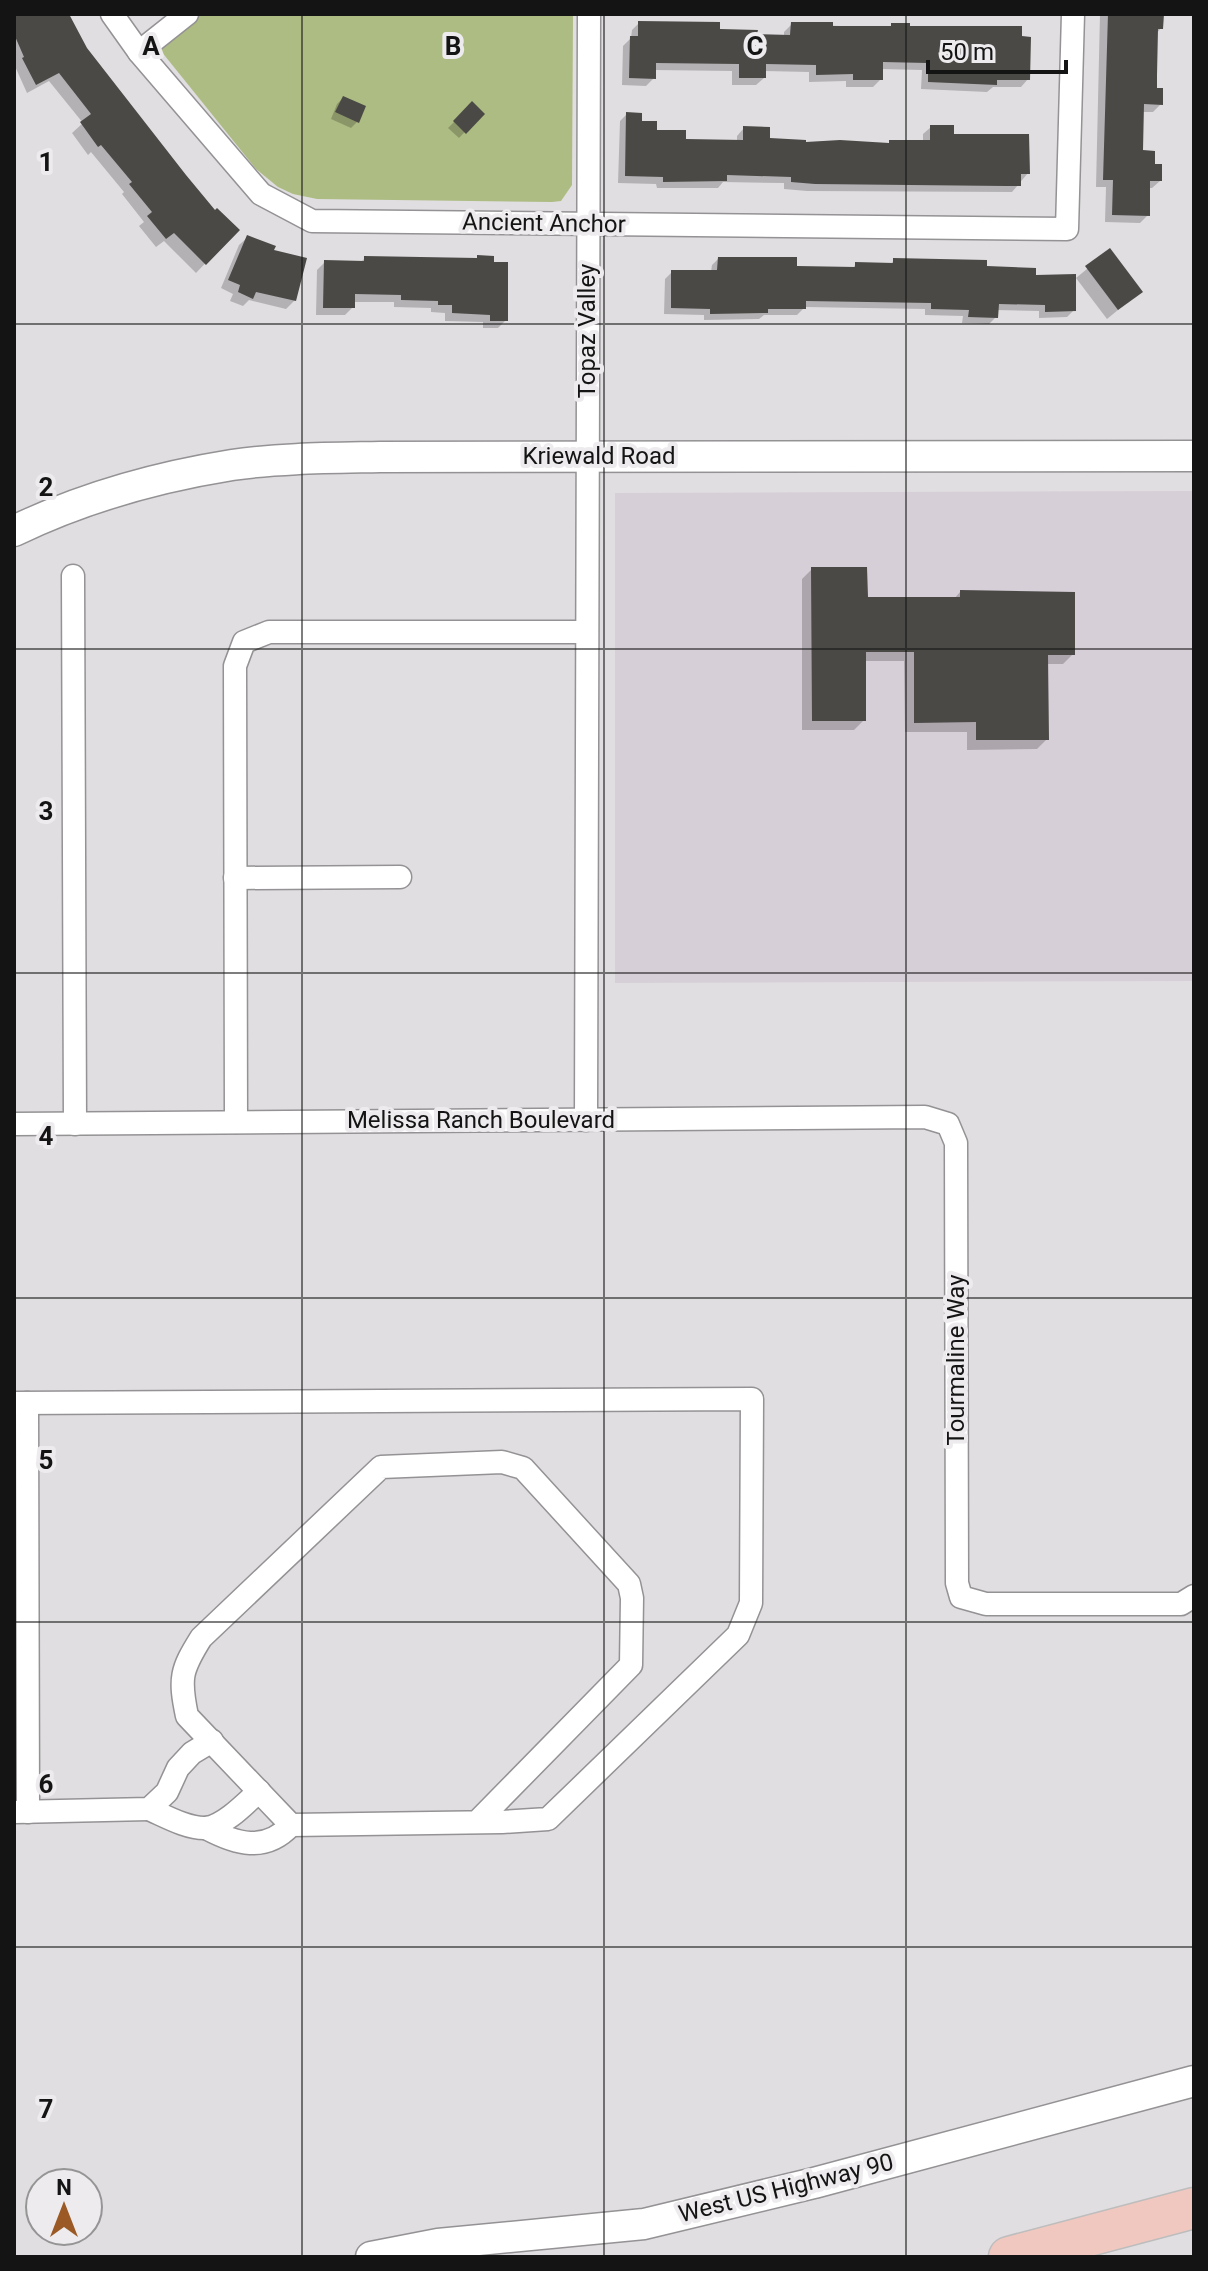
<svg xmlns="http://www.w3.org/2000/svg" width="1208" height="2271" viewBox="0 0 1208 2271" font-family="Roboto,sans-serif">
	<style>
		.built { fill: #d7cfd7 }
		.green { fill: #adbc83 }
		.shadow { fill: #0003 }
		.building { fill: #4a4946 }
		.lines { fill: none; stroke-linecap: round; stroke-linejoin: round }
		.street-casing { stroke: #949294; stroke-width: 25 }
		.secondary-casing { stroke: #949294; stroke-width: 33 }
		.highway-casing { stroke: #bdbdbd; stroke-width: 43 }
		.street { stroke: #fff; stroke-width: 22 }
		.secondary { stroke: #fff; stroke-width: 30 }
		.highway { stroke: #f1c8c0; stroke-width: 40 }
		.grid { fill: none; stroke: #141414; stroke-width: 2; stroke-opacity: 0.55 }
		.labels { text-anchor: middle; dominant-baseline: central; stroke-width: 8; stroke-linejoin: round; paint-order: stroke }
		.street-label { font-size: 24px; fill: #141414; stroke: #edebed }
		.grid-label { font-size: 26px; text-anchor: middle; font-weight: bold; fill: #141414; stroke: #edebed; stroke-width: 8; stroke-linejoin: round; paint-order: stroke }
	</style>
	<rect width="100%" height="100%" fill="#e0dee0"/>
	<!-- built -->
	<path class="built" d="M1194 491V981L615 983V493Z"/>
	<!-- green -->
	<path class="green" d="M198 14H573L572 185 561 201 552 202 317 199 293 194 278 187 256 169 161 51V44Z"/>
	<!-- shadow -->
	<g class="shadow">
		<path d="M14 14H68L86 50 215 213 237 230 196 273 164 241 156 247 139 226 144 222 122 194 124 192 91 152 88 155 72 133 83 123 49 81 27 93 14 64Z"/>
		<path d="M1100 14H1162L1161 28 1156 34 1155 90 1161 104 1153 112H1142L1141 152 1153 166 1160 181 1152 188H1148V215L1140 223 1105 222 1106 187H1096Z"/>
		<path d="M639 23 784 37V32L792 24 889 28 892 25 1028 79 1021 87H993L987 92 921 89 922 70 881 69V79L873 87H846V81L809 82V72L764 71V78L756 85H732V71L654 70V78L646 86 622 85 623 46 631 38 632 30Z"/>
		<path d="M343 98 357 122 351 128 331 119 337 104Z"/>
		<path d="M472 104 482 114 459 138 448 128Z"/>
		<path d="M627 114 655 133 684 141 737 142V136L744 128 768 140 804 144 887 145 923 142V134L931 127 1028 173 1012 192 807 191 784 189V183L723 182 718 188H657L656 184 618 183 620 121Z"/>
		<path d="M248 237 271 252 295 300 286 309 249 300 243 306 230 301 233 294 221 288 239 245Z"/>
		<path d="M1109 251 1140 292 1107 319 1076 278Z"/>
		<path d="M365 258 506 320 498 328H483V322L445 321V313L431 312V308L394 307V302H353V307L345 315H316L317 270 325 262 360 263Z"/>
		<path d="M718 259 795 268 852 269 856 264 890 265 894 260 985 268 1034 277 1074 310 1067 317 1039 318V311L996 310V317L989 324 962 323 963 316 925 315V309L805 307 797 315H764L759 319 704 320V315L664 314 665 279 672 272H711L712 265Z"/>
		<path d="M812 569 866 599H954L960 592 1073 654 1063 664H1046L1047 739 1037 749 967 750V732H905L904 661H864V720L854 730H802V579Z"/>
	</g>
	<!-- building -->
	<g class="building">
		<path d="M14 14H69L87 48 186 175 215 210 217 208 240 230 206 265 174 233 166 239 147 216 152 212 129 184 132 182 101 145 98 147 80 122 91 114 59 73 36 85 22 58 24 57 14 34Z"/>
		<path d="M1108 14H1164L1163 29H1158L1157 75V88H1163V105L1144 104 1143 150 1155 151V164H1162V181H1150V216L1112 215 1113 180H1103Z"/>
		<path d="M638 21 720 22V29L758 30 757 34 790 35 791 22H833V26H891V23H910V26H1022V36L1031 37 1030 80H997V85L928 82V63L883 62V80H853V74L816 75V65L766 64V78H739V64L656 63V79L629 78 630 36H638Z"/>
		<path d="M343 96 366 106 359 123 335 112Z"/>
		<path d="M472 101 485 114 466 134 453 121Z"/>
		<path d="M626 112 642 113V121H657V130H686V139L743 140V126L770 127V138L806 140V142L840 140 889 143V140H930V125H954V134H1029L1030 174H1021V186H1006L815 184 791 182V177L727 175V181L663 182V177L625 176Z"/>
		<path d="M247 235 276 246 274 250 307 258 296 301 256 292 253 299 238 292 240 285 228 280Z"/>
		<path d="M1110 248 1143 292 1118 310 1085 266Z"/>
		<path d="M477 255 494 256V262H508V321H490V315L452 313V305H438V301L401 300V295L355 294V308H323L324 260 364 261V256L477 258Z"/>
		<path d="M718 257H797V266L855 267V262L893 263V258L987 260V266L1036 268V275L1076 274V311L1045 312V305L999 304 998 318 968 317 969 310 931 309V303L806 301V309H768V313L710 314V309L671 308V270H717Z"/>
		<path d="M811 567H867L868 597H960V590L1075 592V655H1048L1049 740H976V722L914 723V652H866V721H812Z"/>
	</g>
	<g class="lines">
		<!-- street casing -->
		<g class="street-casing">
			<g id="street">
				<path d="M112 14 139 52 261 194 312 221 1067 229 1073 14"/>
				<path d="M139 52 187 14"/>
				<path d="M73 576 75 1124"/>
				<path d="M235 878 400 877"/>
				<path d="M586 1120 589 14"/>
				<path d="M236 1122 235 666 244 642 269 632H586"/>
				<path d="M14 1124 925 1117 948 1124 956 1143 957 1583 961 1597 986 1604H1181L1194 1596"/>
				<path d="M14 1403 752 1399 751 1603 738 1635 548 1819 502 1822 291 1825 187 1716C179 1678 181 1670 201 1638L381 1467 502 1462 523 1468 629 1584 632 1598 631 1665 477 1822"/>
				<path d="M27 1403 28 1812"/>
				<path d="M149 1809C165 1816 188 1829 206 1828 224 1826 246 1803 259 1791"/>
				<path d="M15 1812 149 1809 167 1792 178 1768 192 1753 212 1741"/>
				<path d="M206 1828C236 1844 265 1853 291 1825"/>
			</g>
		</g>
		<!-- secondary casing -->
		<g class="secondary-casing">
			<g id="secondary">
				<path d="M14 531C82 498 157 477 232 465 280 458 331 458 380 457L1194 456"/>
				<path d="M371 2257 438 2244 644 2224 814 2183 1194 2081"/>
			</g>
		</g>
		<!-- highway casing -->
		<g class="highway-casing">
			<path id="highway" d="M1009 2257 1194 2208"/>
		</g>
		<!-- street -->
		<use href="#street" class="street"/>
		<!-- secondary -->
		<use href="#secondary" class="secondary"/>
		<!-- highway -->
		<use href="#highway" class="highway"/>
	</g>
	<!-- grid -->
	<path class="grid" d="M302 14V2257M604 14V2257M906 14V2257M14 324H1194M14 649H1194M14 973H1194M14 1298H1194M14 1622H1194M14 1947H1194"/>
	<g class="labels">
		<!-- street labels -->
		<g class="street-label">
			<text transform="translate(544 223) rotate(1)">Ancient Anchor</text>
			<text transform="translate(587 331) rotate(-90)">Topaz Valley</text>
			<text x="599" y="456">Kriewald Road</text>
			<text x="481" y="1120">Melissa Ranch Boulevard</text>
			<text transform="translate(956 1360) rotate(-90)">Tourmaline Way</text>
			<text transform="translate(786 2188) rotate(-14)">West US Highway 90</text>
		</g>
	</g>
	<g class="grid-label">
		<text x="151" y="55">A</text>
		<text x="453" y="55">B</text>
		<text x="755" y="55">C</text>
		<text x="46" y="171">1</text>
		<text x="46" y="496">2</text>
		<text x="46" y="820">3</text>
		<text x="46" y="1145">4</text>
		<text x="46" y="1469">5</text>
		<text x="46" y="1793">6</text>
		<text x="46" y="2118">7</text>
	</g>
	<!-- border -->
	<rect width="1208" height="2271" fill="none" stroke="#141414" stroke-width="32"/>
	<!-- north arrow -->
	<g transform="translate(64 2207)"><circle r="38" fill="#edebed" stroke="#969596" stroke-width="2"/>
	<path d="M0-6L14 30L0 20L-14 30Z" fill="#9b5a25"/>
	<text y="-12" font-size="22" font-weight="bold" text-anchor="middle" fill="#141414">N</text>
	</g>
	<!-- scale -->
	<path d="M928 60v12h138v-12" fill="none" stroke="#141414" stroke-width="4"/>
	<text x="940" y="60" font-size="24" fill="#141414" stroke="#edebed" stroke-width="6" paint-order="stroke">50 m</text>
</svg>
